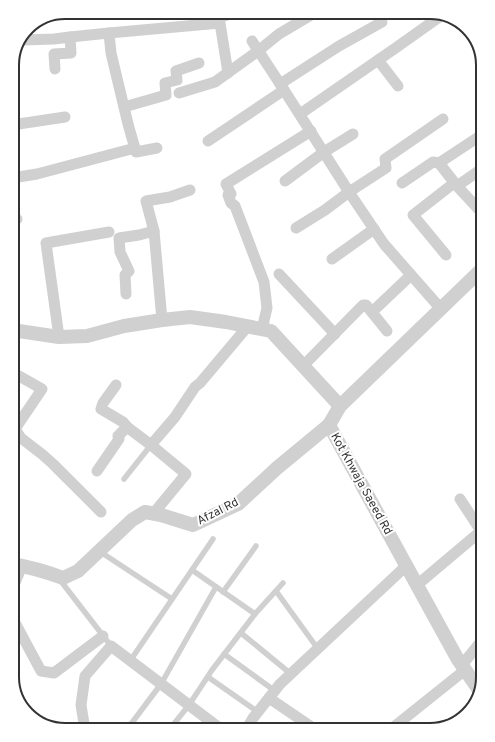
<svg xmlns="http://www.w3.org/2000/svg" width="495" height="742" viewBox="0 0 495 742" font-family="Overpass,sans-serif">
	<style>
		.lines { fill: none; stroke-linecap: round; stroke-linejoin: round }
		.service { stroke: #d0d0d0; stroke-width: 5.5 }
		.minor { stroke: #d0d0d0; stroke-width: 11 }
		.tertiary { stroke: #d0d0d0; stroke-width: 14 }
		.labels { text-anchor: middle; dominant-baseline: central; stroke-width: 4; stroke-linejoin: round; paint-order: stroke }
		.street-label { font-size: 12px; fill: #333; stroke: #fff }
		.rim { fill: none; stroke: #333; stroke-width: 2 }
	</style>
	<rect width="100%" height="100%" fill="#fff"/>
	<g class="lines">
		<!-- service -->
		<g class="service">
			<path d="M124 479 151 445"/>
			<path d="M99 551 172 599"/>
			<path d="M192 570 255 614"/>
			<path d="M60 580 111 646"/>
			<path d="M276 591 318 649"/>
			<path d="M223 592 256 546"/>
			<path d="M241 633 291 674"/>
			<path d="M224 654 275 691"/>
			<path d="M130 661 213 539"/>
			<path d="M208 677 258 712"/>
			<path d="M131 724 161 684 216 587"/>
			<path d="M169 730 189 705 212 670 255 614 283 583"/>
		</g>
		<!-- minor -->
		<g class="minor">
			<path d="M85 12V13"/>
			<path d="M224 16 236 12"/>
			<path d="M23 40 54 39 70 37"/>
			<path d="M252 41 284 90 349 192 384 244 441 309"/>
			<path d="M378 60 398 86"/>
			<path d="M55 69 54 54 71 53 70 37 109 33"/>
			<path d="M280 84 339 46 382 22"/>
			<path d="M179 93 215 82 258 51 279 34 316 12"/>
			<path d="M124 107 166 95 165 83 177 80 176 71 199 63"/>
			<path d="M300 114 397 47 442 15"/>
			<path d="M12 125 65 117"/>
			<path d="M208 141 284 90"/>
			<path d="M157 148 136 152 128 124 111 53 109 33 220 23 228 73"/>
			<path d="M12 178 37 174 135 148"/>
			<path d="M285 181 324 152 353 134"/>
			<path d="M402 183 433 162 439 163"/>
			<path d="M457 186 439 163 483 134"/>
			<path d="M483 214 457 186 483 168"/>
			<path d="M12 220 17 219"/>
			<path d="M296 228 325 210 349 192 386 168 385 159 443 119"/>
			<path d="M446 255 413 215 454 183"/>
			<path d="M332 259 374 229"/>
			<path d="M279 274 335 334"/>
			<path d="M126 294 125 275 129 271 120 252 119 238 139 235 154 231"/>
			<path d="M372 312 411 275"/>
			<path d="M162 320 154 231 146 201 170 197 190 190"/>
			<path d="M262 329 267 308 264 282 235 206 231 203 228 195 231 194 226 184 311 131"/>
			<path d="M59 337 46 243 109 232"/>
			<path d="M303 366 363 305H366L387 331"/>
			<path d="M12 372 42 389 15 429 21 438 43 455 53 464 101 512"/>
			<path d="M116 385 103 403 101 409 123 422 127 427"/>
			<path d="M151 445 175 417 195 387 200 383 248 326"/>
			<path d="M97 471 119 439 118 436 127 427 151 445 186 474 153 514"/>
			<path d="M417 585 481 531 460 499"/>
			<path d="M12 590 22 566"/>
			<path d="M12 617 41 671 54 673 103 636"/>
			<path d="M462 665 483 639"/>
			<path d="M269 698 316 730"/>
			<path d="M85 730 81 705 85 676 111 646 222 730"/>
			<path d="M246 730 253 718 280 684 406 566"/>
			<path d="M390 730 465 670"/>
		</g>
		<!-- tertiary -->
		<g class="tertiary">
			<path d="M12 330 59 337 87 336 124 326 162 320 190 317 226 322 271 331 340 406"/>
			<path d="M12 564C30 567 47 572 63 578L78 571 132 520 145 512 161 515 193 525 238 504 277 468 329 425"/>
			<path d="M479 690 457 658 329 425 340 406 483 268"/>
		</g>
	</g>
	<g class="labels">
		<!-- street labels -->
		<g class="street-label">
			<text transform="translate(361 484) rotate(61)">Kot Khwaja Saeed Rd</text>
			<text transform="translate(218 512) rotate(-27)">Afzal Rd</text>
		</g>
	</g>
	<!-- crop -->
	<path d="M0 0H495V742H0ZM65 19H430A46 46 0 0 1 476 65V677A46 46 0 0 1 430 723H65A46 46 0 0 1 19 677V65A46 46 0 0 1 65 19Z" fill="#fff" fill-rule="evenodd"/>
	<path class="rim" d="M65 19H430A46 46 0 0 1 476 65V677A46 46 0 0 1 430 723H65A46 46 0 0 1 19 677V65A46 46 0 0 1 65 19Z"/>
</svg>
